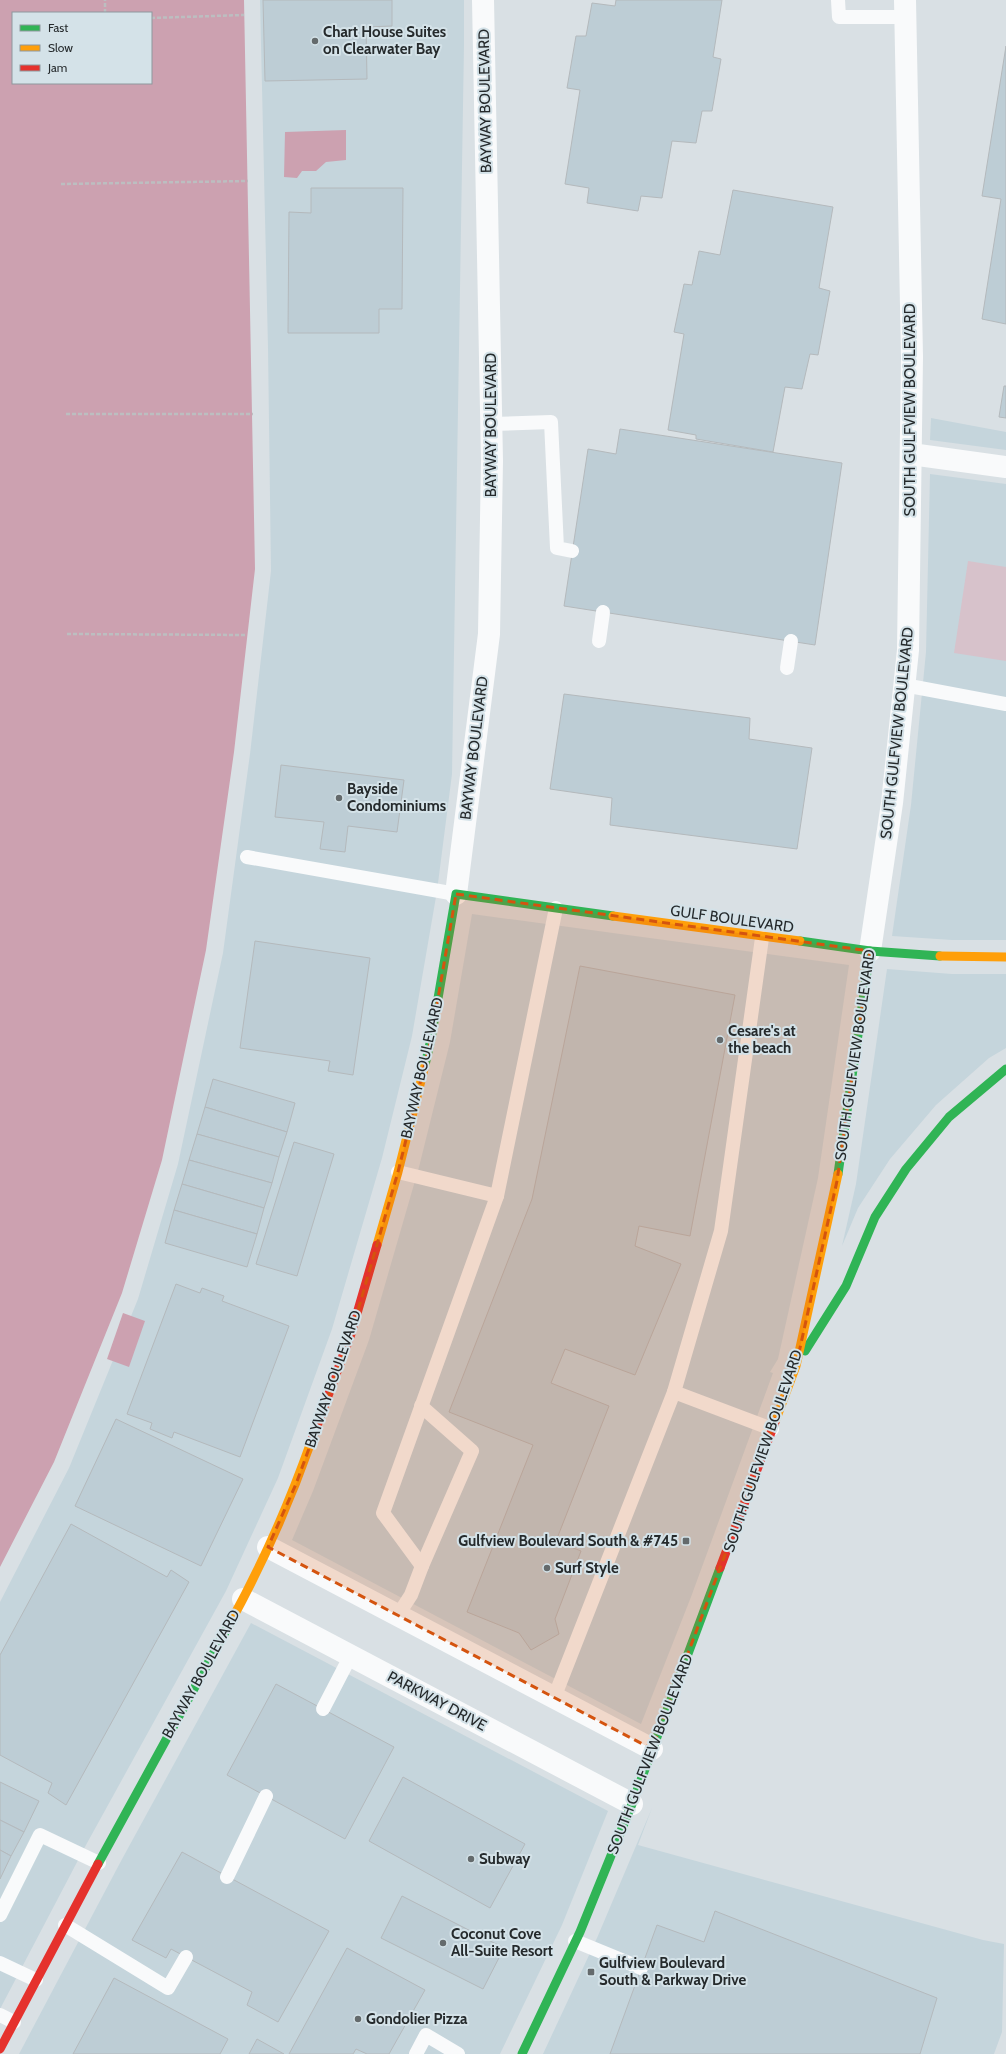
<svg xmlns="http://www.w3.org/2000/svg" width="1006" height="2054" viewBox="0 0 1006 2054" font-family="Cabin,sans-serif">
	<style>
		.built { fill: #c5d5dc }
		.green { fill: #d7c2cb }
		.water { fill: #cca1b0; fill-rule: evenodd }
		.building { fill: #bdcdd5; stroke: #b4b9bc }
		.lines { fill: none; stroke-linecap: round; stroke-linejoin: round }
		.path { stroke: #bcbec0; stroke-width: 2.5; stroke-dasharray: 4 2; stroke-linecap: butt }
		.lane { stroke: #f9fafb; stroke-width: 14 }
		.street { stroke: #f9fafb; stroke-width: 22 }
		.fast { stroke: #30b455; stroke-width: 9 }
		.slow { stroke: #ff9f0a; stroke-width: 9 }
		.jam { stroke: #e5322d; stroke-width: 9 }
		.marked { fill: #d4540f; fill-opacity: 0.2; stroke: #d4540f; stroke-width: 3; stroke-dasharray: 8 5; stroke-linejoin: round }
		.poi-dot { fill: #646a6c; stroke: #d4e2e8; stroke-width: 1.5 }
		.labels { text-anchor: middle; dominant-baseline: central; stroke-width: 4; stroke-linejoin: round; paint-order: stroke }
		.poi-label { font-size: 15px; font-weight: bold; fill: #252a2c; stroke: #d4e2e8; text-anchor: start }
		.street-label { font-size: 15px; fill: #252a2c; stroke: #d4e2e8 }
	</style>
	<rect width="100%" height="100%" fill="#d9e0e4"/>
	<!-- built -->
	<g class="built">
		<path d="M260 0H464V45L452 774 437 891 412 1036 382 1158 332 1329 278 1478 226 1591 86 1845 0 2009V1602L69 1468 138 1299 178 1164 223 953 250 754 271 571 268 348Z"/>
		<path d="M931 418 1006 432V450L930 440Z"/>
		<path d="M930 474 1006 484V940H952L892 936 911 805 926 652Z"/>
		<path d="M472 914 849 965 818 1178 778 1359 770 1372 773 1373 691 1597 641 1724 292 1540 313 1491 369 1340 419 1167 450 1042Z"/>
		<path d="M887 969 952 974H1006V1048L989 1058 936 1105 890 1159 858 1208 842 1246 856 1184Z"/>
		<path d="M251 1623 608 1811 562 1925 500 2054H19L121 1861Z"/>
		<path d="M652 1808 638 1845 983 1940 1004 1944 1002 2032 994 2054H543L597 1938Z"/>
	</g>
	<!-- green -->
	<path class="green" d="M968 561 1006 567V661L954 653Z"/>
	<!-- water -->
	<g class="water">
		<path d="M0 0H244L255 569 234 752 206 950 162 1160 122 1293 54 1462 0 1567ZM13 13H151V83H13Z"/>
		<path d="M346 130V160L326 162 316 171H302L297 178 284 177 285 132Z"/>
		<path d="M123 1313 145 1321 129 1367 107 1359Z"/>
	</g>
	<!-- building -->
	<g class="building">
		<path d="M263 0H392V26L366 27 367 79 265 81Z"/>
		<path d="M616 0H722L713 57 721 59 712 111H702L696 143 672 141 662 198 641 196 638 211 587 203 589 188 565 184 580 90 567 88 576 36H586L592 3 615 6Z"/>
		<path d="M1006 46V324L982 319 1001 199 982 196Z"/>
		<path d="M311 188H403L402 309H379V333H288L289 212 311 213Z"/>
		<path d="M733 190 833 207 819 288 830 291 818 355 810 354 802 389 785 387 773 452 696 439V435L668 430 684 334 674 332 684 284 692 285 699 251 720 255Z"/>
		<path d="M1004 386H1006V418L999 417Z"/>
		<path d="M620 429 842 463 815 645 564 606 588 449 616 454Z"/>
		<path d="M564 694 750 718 749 739 812 748 797 849 610 825 612 798 550 789Z"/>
		<path d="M281 765 404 780 397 832 348 826 345 852 320 849 324 822 275 817Z"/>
		<path d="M255 941 370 958 353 1075 328 1071 330 1061 240 1048Z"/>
		<path d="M580 966 735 995 690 1236 639 1226 635 1246 681 1264 635 1375 565 1349 551 1383 609 1406 556 1541 581 1551 555 1619 559 1634 531 1650 519 1633 467 1612 533 1445 449 1412 532 1199Z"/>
		<path d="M213 1079 295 1103 287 1132 205 1107Z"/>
		<path d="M205 1107 287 1132 279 1157 197 1134Z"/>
		<path d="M197 1134 279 1157 272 1183 189 1160Z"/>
		<path d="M294 1142 334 1154 297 1276 256 1264Z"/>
		<path d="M189 1160 272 1183 264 1208 182 1184Z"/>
		<path d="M182 1184 264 1208 257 1234 174 1210Z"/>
		<path d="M174 1210 257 1234 247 1267 165 1243Z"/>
		<path d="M176 1284 200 1293 202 1288 224 1296 222 1301 289 1326 240 1457 174 1432 172 1438 150 1429 152 1423 127 1414Z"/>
		<path d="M116 1419 243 1479 201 1566 75 1506Z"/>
		<path d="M71 1524 167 1577 171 1570 189 1582 66 1805 48 1793 52 1783 0 1755V1655Z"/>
		<path d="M276 1684 394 1747 345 1839 227 1775Z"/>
		<path d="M403 1777 525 1844 490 1908 369 1841Z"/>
		<path d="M0 1782 39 1801 24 1832 0 1820Z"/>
		<path d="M0 1820 24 1832 11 1856 0 1850Z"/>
		<path d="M0 1850 11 1856 0 1879Z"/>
		<path d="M182 1852 329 1931 278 2022 247 2005 252 1992 171 1949 166 1958 132 1940Z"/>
		<path d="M402 1896 504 1948 483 1989 381 1938Z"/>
		<path d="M715 1911 937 1998 920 2054H610L657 1925 704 1942Z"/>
		<path d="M347 1948 425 1990 389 2054H367L356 2049 353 2054H289Z"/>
		<path d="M114 1978 228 2039 220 2054H73Z"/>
		<path d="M257 2039 284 2054H249Z"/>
	</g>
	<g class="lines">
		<!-- path -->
		<g class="path">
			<path d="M105 13V0"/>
			<path d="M151 18 244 15"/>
			<path d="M61 184 248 181"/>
			<path d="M66 414H253"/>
			<path d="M67 634 247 635"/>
		</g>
		<!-- lane -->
		<g class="lane">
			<path d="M838 0 839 17H906"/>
			<path d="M492 424 551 422 557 548 572 551"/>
			<path d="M599 641 603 612"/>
			<path d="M787 668 791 641"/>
			<path d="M904 685 1006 704"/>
			<path d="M247 857 456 894"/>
			<path d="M398 1172 497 1196 556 908"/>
			<path d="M674 1392 772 1429"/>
			<path d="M421 1406 472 1451 422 1566"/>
			<path d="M398 1615 411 1595 422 1566 383 1513 497 1196"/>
			<path d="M554 1698 674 1392 721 1231 762 938"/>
			<path d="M323 1709 351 1655"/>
			<path d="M227 1877 266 1796"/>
			<path d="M0 1915 40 1835 99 1863"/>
			<path d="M65 1925 168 1988 186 1957"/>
			<path d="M575 1941 641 1968"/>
			<path d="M0 1963 36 1980"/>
			<path d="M0 2015 14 2022"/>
			<path d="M416 2054 426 2035 458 2054"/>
		</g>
		<!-- street -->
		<g class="street">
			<path d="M911 454 1006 467"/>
			<path d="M456 894 489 634 492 461 483 0"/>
			<path d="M870 951 892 803 908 650 912 357 905 0"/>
			<path d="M268 1547 652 1749"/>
			<path d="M243 1599 632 1804"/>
		</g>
		<!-- fast -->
		<g class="fast">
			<path d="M800 941 870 951"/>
			<path d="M425 1065 431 1039 456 894 613 916"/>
			<path d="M838 1174 870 951 940 956"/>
			<path d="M805 1351 846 1286 875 1217 906 1169 949 1117 1006 1069"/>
			<path d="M98 1864 230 1623"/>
			<path d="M522 2054 580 1932 632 1804 720 1568"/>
		</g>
		<!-- slow -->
		<g class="slow">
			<path d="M613 916 800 941"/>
			<path d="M940 956 1006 957"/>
			<path d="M377 1245 398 1172 425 1065"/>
			<path d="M775 1422 796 1366 838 1174"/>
			<path d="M230 1623C262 1565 289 1504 311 1442"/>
		</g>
		<!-- jam -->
		<g class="jam">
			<path d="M311 1442 351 1334 377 1245"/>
			<path d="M720 1568 775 1422"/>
			<path d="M0 2049 98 1864"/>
		</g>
	</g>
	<!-- marked area -->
	<path class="marked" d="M456 894 870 951 837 1181 796 1366 652 1749 268 1547 296 1484 351 1334 398 1172 431 1039Z"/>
	<!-- markers -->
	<g class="poi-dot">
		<circle cx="315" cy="41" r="4"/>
		<circle cx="339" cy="798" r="4"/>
		<circle cx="720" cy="1040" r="4"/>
		<rect x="682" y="1537" width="8" height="8" rx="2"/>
		<circle cx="547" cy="1568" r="4"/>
		<circle cx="471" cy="1859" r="4"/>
		<circle cx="443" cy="1943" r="4"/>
		<rect x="587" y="1968" width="8" height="8" rx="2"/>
		<circle cx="358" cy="2019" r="4"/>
	</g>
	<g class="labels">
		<!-- poi labels -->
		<g class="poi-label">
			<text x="323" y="32">Chart House Suites<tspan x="323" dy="17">on Clearwater Bay</tspan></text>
			<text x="347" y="789">Bayside<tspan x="347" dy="17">Condominiums</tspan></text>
			<text x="728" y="1031">Cesare's at<tspan x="728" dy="17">the beach</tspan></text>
			<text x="678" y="1541" text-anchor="end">Gulfview Boulevard South &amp; #745</text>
			<text x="555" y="1568">Surf Style</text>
			<text x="479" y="1859">Subway</text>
			<text x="451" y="1934">Coconut Cove<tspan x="451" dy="17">All-Suite Resort</tspan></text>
			<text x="599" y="1963">Gulfview Boulevard<tspan x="599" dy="17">South &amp; Parkway Drive</tspan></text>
			<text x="366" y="2019">Gondolier Pizza</text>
		</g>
		<!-- street labels -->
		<g class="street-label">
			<text transform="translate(485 101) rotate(-91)">BAYWAY BOULEVARD</text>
			<text transform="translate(910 410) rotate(-90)">SOUTH GULFVIEW BOULEVARD</text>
			<text transform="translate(491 425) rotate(-90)">BAYWAY BOULEVARD</text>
			<text transform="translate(897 733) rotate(-84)">SOUTH GULFVIEW BOULEVARD</text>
			<text transform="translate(474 748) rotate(-83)">BAYWAY BOULEVARD</text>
			<text transform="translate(732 919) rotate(8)">GULF BOULEVARD</text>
			<text transform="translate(855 1055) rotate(-82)">SOUTH GULFVIEW BOULEVARD</text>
			<text transform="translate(422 1068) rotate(-77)">BAYWAY BOULEVARD</text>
			<text transform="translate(333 1379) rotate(-71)">BAYWAY BOULEVARD</text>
			<text transform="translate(763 1451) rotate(-71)">SOUTH GULFVIEW BOULEVARD</text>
			<text transform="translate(201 1674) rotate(-61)">BAYWAY BOULEVARD</text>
			<text transform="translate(437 1701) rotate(28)">PARKWAY DRIVE</text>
			<text transform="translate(650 1754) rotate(-69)">SOUTH GULFVIEW BOULEVARD</text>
		</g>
	</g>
	<!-- legend -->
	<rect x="12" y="12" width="140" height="72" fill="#d4e2e8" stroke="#8e989d"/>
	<rect x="20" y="25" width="20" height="6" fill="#30b455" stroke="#8e989d"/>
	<text x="48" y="32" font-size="12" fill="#252a2c">Fast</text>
	<rect x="20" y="45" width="20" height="6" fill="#ff9f0a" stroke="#8e989d"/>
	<text x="48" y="52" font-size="12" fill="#252a2c">Slow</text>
	<rect x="20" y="65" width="20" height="6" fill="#e5322d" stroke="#8e989d"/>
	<text x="48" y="72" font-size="12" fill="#252a2c">Jam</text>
</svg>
